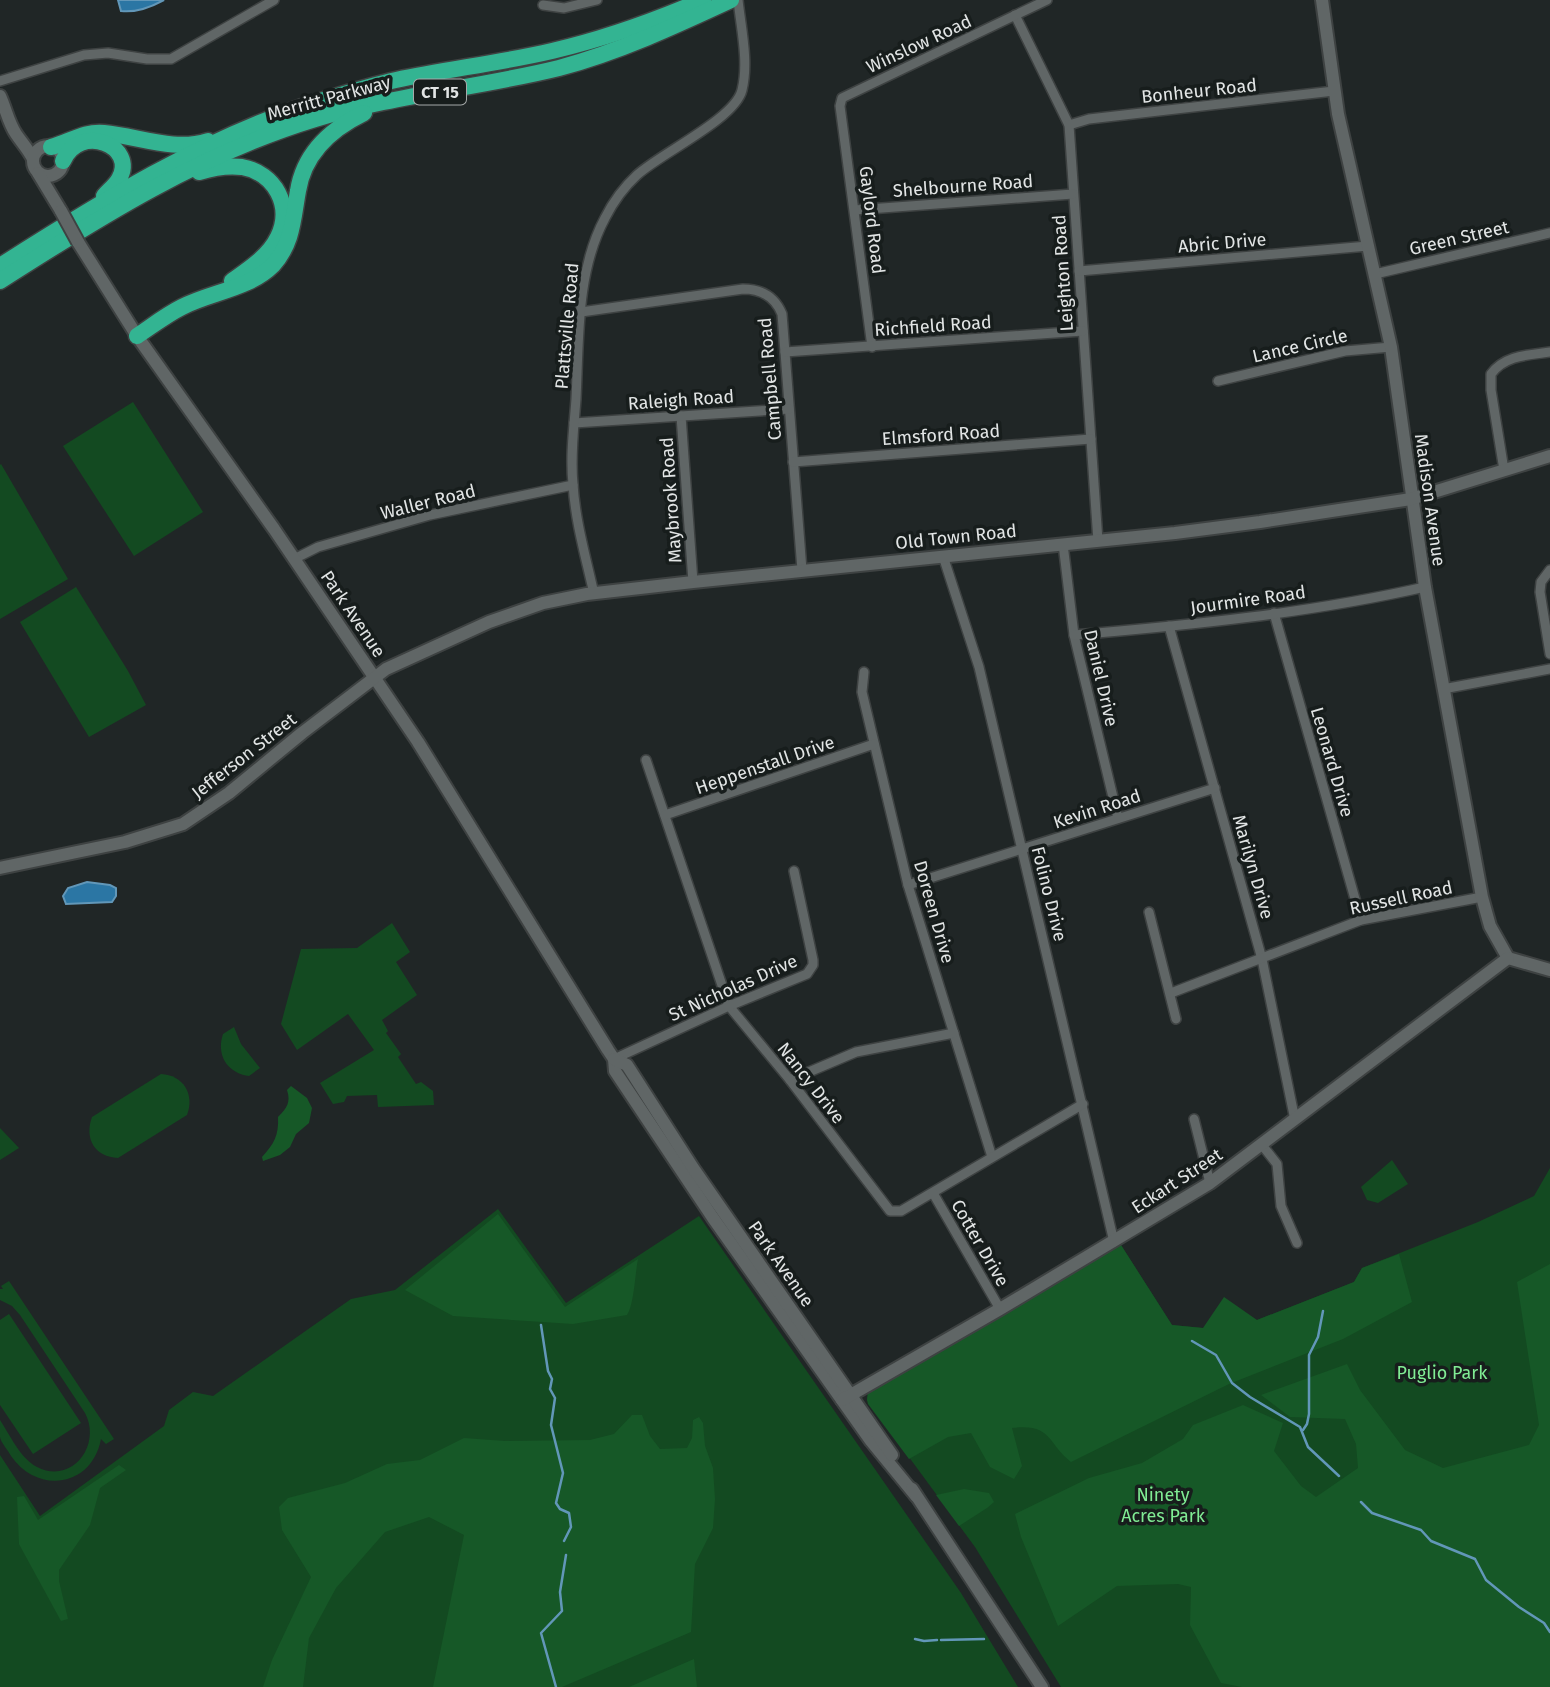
<svg xmlns="http://www.w3.org/2000/svg" width="1550" height="1687" viewBox="0 0 1550 1687" font-family="'Fira Sans',sans-serif">
	<style>
		.green { fill: #134a21 }
		.forest { fill: #165827 }
		.water { fill: #2b76a4; stroke: #6297b8; stroke-width: 2 }
		.lines { fill: none; stroke-linecap: round; stroke-linejoin: round }
		.stream { stroke: #6297b8; stroke-width: 2.5 }
		.street-casing { stroke: #3e4242; stroke-width: 12 }
		.secondary-casing { stroke: #3e4242; stroke-width: 16 }
		.highway-casing { stroke: #3e4242; stroke-width: 19 }
		.street { stroke: #606666; stroke-width: 9 }
		.secondary { stroke: #606666; stroke-width: 12 }
		.highway { stroke: #33b492; stroke-width: 16 }
		.secondary-bridge-casing { stroke: #3e4242; stroke-width: 16; stroke-linecap: butt }
		.secondary-bridge { stroke: #606666; stroke-width: 12 }
		.labels { text-anchor: middle; dominant-baseline: central; stroke-width: 7; stroke-linejoin: round; paint-order: stroke }
		.shield { fill: #171d1c; stroke: #a5a9a9; stroke-width: 2 }
		.shield-label { font-size: 16px; font-weight: bold; fill: #e2e5e5 }
		.street-label { font-size: 18px; fill: #e2e5e5; stroke: #171d1c }
		.park-label { font-size: 18px; fill: #80ec94; stroke: #171d1c }
	</style>
	<rect width="100%" height="100%" fill="#202626"/>
	<!-- green -->
	<g class="green">
		<path d="M133 402 203 512 134 556 63 446Z"/>
		<path d="M1 464 68 579 0 619V465Z"/>
		<path d="M76 587 128 671 146 705 89 737 20 622Z"/>
		<path d="M392 923 410 952 396 962 417 995 382 1020 388 1031 386 1033 401 1054 398 1057 416 1084 421 1082 433 1091 434 1105 378 1107 377 1095 347 1096 344 1102 333 1104 320 1083 374 1050 348 1014 297 1050 281 1024 301 949 357 948Z"/>
		<path d="M234 1027 241 1044 260 1068 249 1076C227 1073 216 1055 223 1034Z"/>
		<path d="M161 1074C183 1075 195 1094 187 1115L118 1158C95 1157 84 1139 92 1117Z"/>
		<path d="M0 1128 19 1148 0 1160Z"/>
		<path d="M1392 1160 1408 1184 1378 1203 1367 1200 1361 1187Z"/>
		<path d="M1550 1168V1687H1061L975 1547 867 1400 868 1392 1121 1245 1172 1325 1203 1328 1257 1320 1354 1282 1362 1268 1478 1222 1534 1196Z"/>
		<path d="M498 1209 566 1303 699 1216 961 1593 1018 1687H0V1455L40 1516 164 1426 169 1410 193 1392 213 1396 351 1299 395 1290Z"/>
		<path d="M9 1281 114 1439 106 1444 101 1439C92 1487 38 1495 11 1456 8 1450 1 1443 0 1437 0 1432 0 1425 0 1420 10 1435 20 1458 37 1467 72 1485 102 1445 85 1413L20 1315 12 1306 0 1300V1289H3L1 1286Z"/>
		<path d="M9 1314 81 1423 33 1454 0 1405V1320Z"/>
	</g>
	<!-- forest -->
	<g class="forest">
		<path d="M291 1086 307 1098 312 1108 309 1123 296 1134 290 1147 280 1155 263 1161 262 1157C274 1144 279 1135 278 1117 287 1108 291 1102 287 1090Z"/>
		<path d="M498 1214 565 1307 638 1259C635 1274 634 1305 627 1315L573 1324 453 1316 405 1290Z"/>
		<path d="M1121 1245 1172 1325 1203 1328 1224 1297 1257 1320 1354 1282 1362 1268 1399 1254 1412 1302 1343 1339 1229 1384 1071 1462C1047 1443 1052 1423 1012 1428L1022 1466 1014 1479 990 1467 971 1433 948 1437 909 1459 868 1404 867 1400 868 1392Z"/>
		<path d="M1550 1264V1687H1242L1221 1683 1190 1625 1191 1587 1178 1584 1117 1586 1058 1626 1021 1537 1015 1514 1089 1478 1142 1463 1183 1439 1193 1425 1243 1405 1283 1423 1274 1451 1301 1486 1316 1497 1358 1468 1356 1444 1345 1419 1290 1417 1261 1395 1347 1364 1360 1390 1405 1450 1443 1468 1529 1445 1539 1425 1517 1282Z"/>
		<path d="M632 1415H642L650 1436 660 1449 687 1448 692 1438 693 1420 699 1417 703 1423 705 1446 713 1468 715 1499 713 1528 695 1564 691 1632 562 1687H433L464 1535 429 1517 385 1532 336 1588 309 1638 303 1687H263L272 1660 311 1577 282 1530 279 1507 288 1498 345 1483 387 1464 420 1460 464 1438 505 1441 590 1440 614 1434Z"/>
		<path d="M119 1465 126 1470 100 1488 90 1525 59 1570V1581L68 1619 61 1621 19 1544 17 1497 24 1496 38 1520Z"/>
		<path d="M964 1489 989 1493 994 1502 987 1508 959 1526 936 1495Z"/>
		<path d="M694 1659 697 1687H629Z"/>
	</g>
	<!-- water -->
	<g class="water">
		<path d="M118 0H164C151 7 136 13 121 11Z"/>
		<path d="M87 882 110 885 116 888V896L112 902 66 904 63 896 68 888Z"/>
	</g>
	<g class="lines">
		<!-- stream -->
		<g class="stream">
			<path d="M541 1325 548 1371 552 1379 550 1389 555 1398 551 1425 563 1473 556 1503 560 1509 569 1513 571 1527 564 1541"/>
			<path d="M1192 1341 1216 1355 1232 1383 1250 1397 1300 1427 1308 1447 1339 1476"/>
			<path d="M1303 1430 1307 1424 1309 1414V1355L1318 1337 1323 1311"/>
			<path d="M1361 1502 1372 1513 1421 1530 1431 1541 1475 1559 1486 1580 1519 1607 1544 1623 1550 1632"/>
			<path d="M915 1639 924 1641 937 1640"/>
			<path d="M941 1640 984 1639"/>
			<path d="M556 1687 541 1633 562 1611 560 1592 566 1555"/>
		</g>
		<!-- street casing -->
		<g class="street-casing">
			<g id="street">
				<path d="M543 5 564 8 597 0"/>
				<path d="M1015 15 1069 125 1098 541"/>
				<path d="M0 81 84 55 108 53 147 59H171L274 0"/>
				<path d="M1069 125 1089 119 1334 91"/>
				<path d="M855 210 1073 194"/>
				<path d="M1079 271 1368 246"/>
				<path d="M1375 274 1550 233"/>
				<path d="M581 312 743 289C762 289 775 297 782 314L802 570"/>
				<path d="M872 347 840 106 842 98 1047 0"/>
				<path d="M785 352 1083 331"/>
				<path d="M1218 381 1345 351 1391 347"/>
				<path d="M681 416 693 582"/>
				<path d="M574 423 789 409"/>
				<path d="M793 462 1091 439"/>
				<path d="M1504 470 1491 390V374C1505 355 1529 355 1550 352"/>
				<path d="M1063 544 1074 635 1118 818"/>
				<path d="M943 556 979 667 1114 1242"/>
				<path d="M294 559 318 547 430 515 573 485"/>
				<path d="M1550 570 1541 582 1540 592 1550 654"/>
				<path d="M594 594C586 558 575 520 573 484 570 456 574 427 576 399 579 339 576 272 605 218 613 202 624 187 637 175 661 153 735 119 742 90 749 62 741 28 738 0"/>
				<path d="M1274 613 1361 920"/>
				<path d="M1169 626 1262 959 1295 1120"/>
				<path d="M1074 635C1192 625 1310 613 1425 587"/>
				<path d="M864 672 862 692 908 885 992 1157"/>
				<path d="M1443 689 1550 669"/>
				<path d="M646 760 729 1006 790 1080 890 1211H901L1083 1104"/>
				<path d="M665 815 874 744"/>
				<path d="M908 885 1215 788"/>
				<path d="M1149 912 1176 1019"/>
				<path d="M1171 993 1361 920 1482 897"/>
				<path d="M614 1059 729 1006 807 974 813 965V960L794 871"/>
				<path d="M790 1080 856 1052 954 1033"/>
				<path d="M1194 1119 1210 1183"/>
				<path d="M1262 1145 1277 1164 1281 1206 1297 1243"/>
				<path d="M933 1193 1000 1309"/>
			</g>
		</g>
		<!-- secondary casing -->
		<g class="secondary-casing">
			<g id="secondary">
				<path d="M1322 0 1338 114 1391 347 1425 587 1482 897 1490 926 1508 958 1550 970"/>
				<path d="M0 96C6 109 8 122 16 134 22 143 28 149 33 159"/>
				<circle cx="48" cy="161" r="15"/>
				<path d="M38 173 61 211"/>
				<path d="M78 242 137 336 274 529 418 742 608 1050 614 1059 615 1071 713 1218 871 1441 916 1496"/>
				<path d="M0 868 125 842 183 824 229 793 302 733 386 669 489 622 543 603 587 594 693 582 1175 533 1260 522 1411 499 1550 456"/>
				<path d="M614 1059 627 1065 693 1168 892 1455"/>
				<path d="M842 1400 1000 1309 1210 1183 1508 958"/>
				<path d="M912 1489 1042 1687"/>
			</g>
		</g>
		<!-- highway casing -->
		<g class="highway-casing">
			<g id="highway">
				<path d="M51 147C70 142 84 131 104 133 138 136 174 152 208 141"/>
				<path d="M63 161C80 122 138 146 119 179 115 186 108 191 104 196"/>
				<path d="M199 172C212 168 227 165 242 167 275 173 293 206 278 237 269 256 249 269 232 281"/>
				<path d="M0 266C99 203 202 139 314 103 341 95 369 86 396 80 448 69 501 63 552 51 604 39 654 21 703 0"/>
				<path d="M0 281C100 217 200 154 315 119 394 95 478 88 559 68 619 52 675 26 731 0"/>
				<path d="M137 336C152 326 166 315 182 307 211 292 249 289 273 265 293 243 293 218 298 191 304 153 331 129 364 113"/>
			</g>
		</g>
		<!-- street -->
		<use href="#street" class="street"/>
		<!-- secondary -->
		<use href="#secondary" class="secondary"/>
		<!-- highway -->
		<use href="#highway" class="highway"/>
		<!-- secondary-bridge casing -->
		<g class="secondary-bridge-casing">
			<path id="secondary-bridge" d="M61 211 78 242"/>
		</g>
		<!-- secondary-bridge -->
		<use href="#secondary-bridge" class="secondary-bridge"/>
	</g>
	<g class="labels">
		<!-- shield labels -->
		<rect class="shield" x="414" y="79.5" width="52" height="25" rx="5"/>
		<g class="shield-label">
			<text x="440" y="92">CT 15</text>
		</g>
		<!-- street labels -->
		<g class="street-label">
			<text transform="translate(919 44) rotate(-25)">Winslow Road</text>
			<text transform="translate(1199 91) rotate(-6)">Bonheur Road</text>
			<text transform="translate(329 98) rotate(-15)">Merritt Parkway</text>
			<text transform="translate(963 186) rotate(-4)">Shelbourne Road</text>
			<text transform="translate(872 220) rotate(83)">Gaylord Road</text>
			<text transform="translate(1459 238) rotate(-13)">Green Street</text>
			<text transform="translate(1222 243) rotate(-5)">Abric Drive</text>
			<text transform="translate(1063 273) rotate(-94)">Leighton Road</text>
			<text transform="translate(567 326) rotate(-85)">Plattsville Road</text>
			<text transform="translate(933 326) rotate(-4)">Richfield Road</text>
			<text transform="translate(1300 346) rotate(-13)">Lance Circle</text>
			<text transform="translate(770 379) rotate(-95)">Campbell Road</text>
			<text transform="translate(681 400) rotate(-4)">Raleigh Road</text>
			<text transform="translate(941 435) rotate(-4)">Elmsford Road</text>
			<text transform="translate(671 500) rotate(-94)">Maybrook Road</text>
			<text transform="translate(1430 500) rotate(82)">Madison Avenue</text>
			<text transform="translate(428 502) rotate(-14)">Waller Road</text>
			<text transform="translate(956 537) rotate(-6)">Old Town Road</text>
			<text transform="translate(1248 600) rotate(-8)">Jourmire Road</text>
			<text transform="translate(353 614) rotate(56)">Park Avenue</text>
			<text transform="translate(1101 678) rotate(77)">Daniel Drive</text>
			<text transform="translate(244 756) rotate(-38)">Jefferson Street</text>
			<text transform="translate(1332 762) rotate(74)">Leonard Drive</text>
			<text transform="translate(765 765) rotate(-19)">Heppenstall Drive</text>
			<text transform="translate(1097 809) rotate(-18)">Kevin Road</text>
			<text transform="translate(1253 867) rotate(74)">Marilyn Drive</text>
			<text transform="translate(1049 894) rotate(76)">Folino Drive</text>
			<text transform="translate(1401 898) rotate(-12)">Russell Road</text>
			<text transform="translate(934 912) rotate(74)">Doreen Drive</text>
			<text transform="translate(733 988) rotate(-24)">St Nicholas Drive</text>
			<text transform="translate(811 1083) rotate(52)">Nancy Drive</text>
			<text transform="translate(1177 1181) rotate(-33)">Eckart Street</text>
			<text transform="translate(980 1243) rotate(60)">Cotter Drive</text>
			<text transform="translate(781 1264) rotate(55)">Park Avenue</text>
		</g>
		<!-- park labels -->
		<g class="park-label">
			<text x="1442" y="1373">Puglio Park</text>
			<text x="1163" y="1495">Ninety<tspan x="1163" dy="21">Acres Park</tspan></text>
		</g>
	</g>
</svg>
